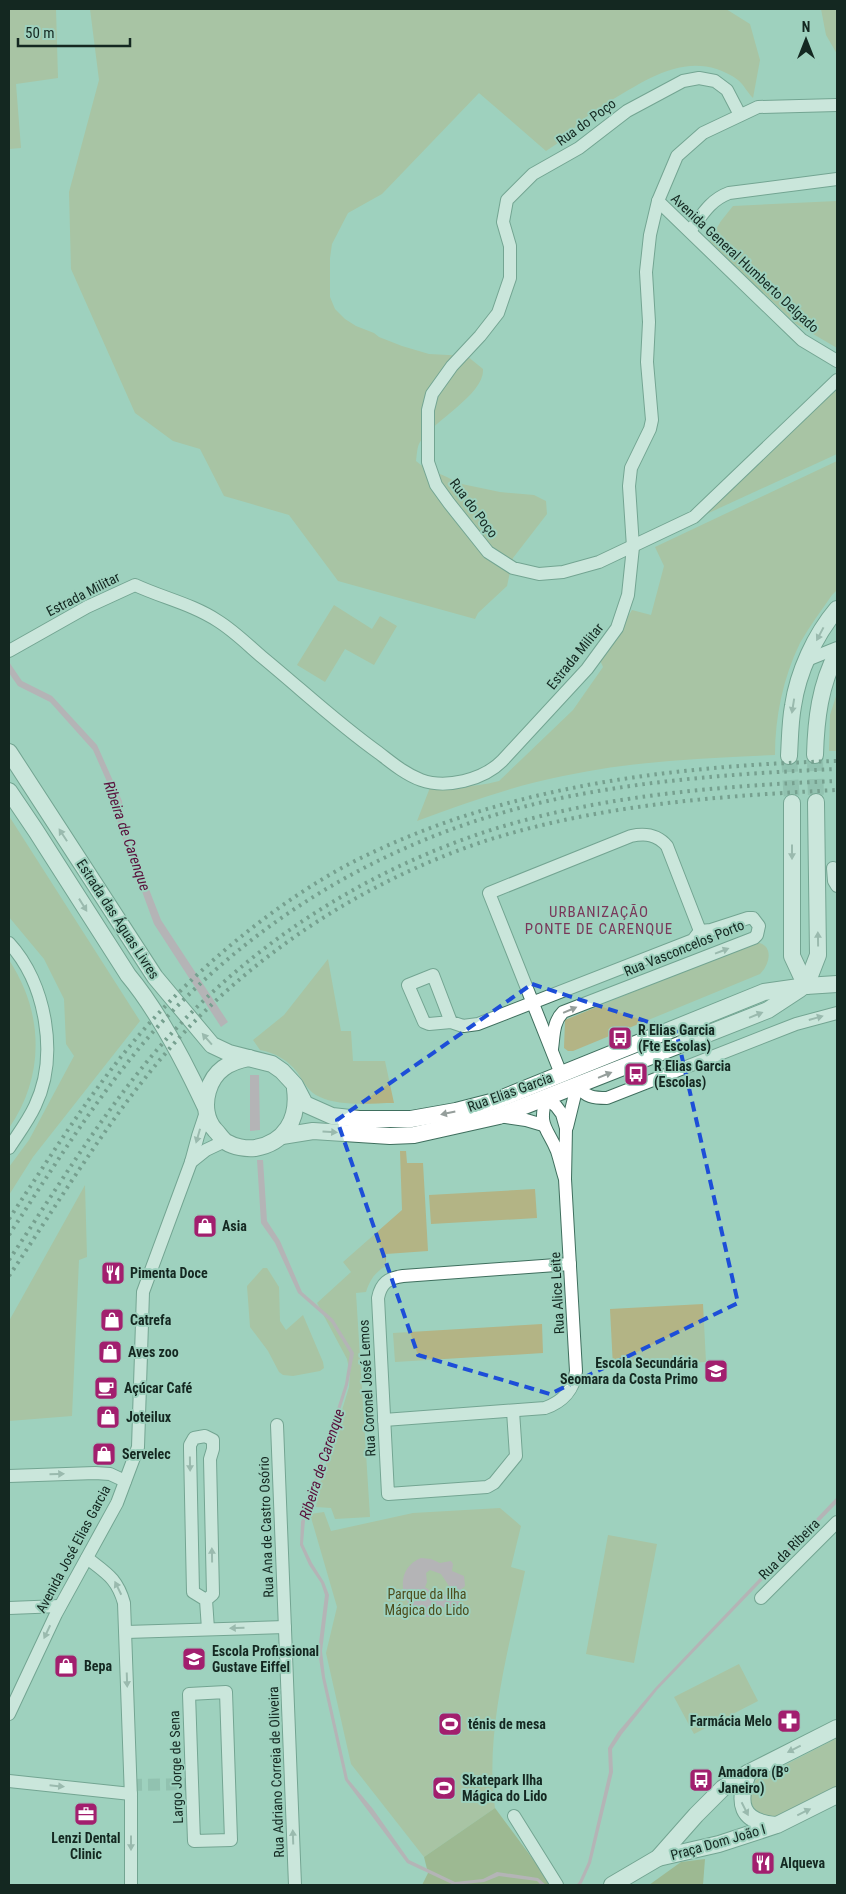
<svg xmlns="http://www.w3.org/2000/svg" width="846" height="1894" viewBox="0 0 846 1894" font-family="'Roboto Condensed',sans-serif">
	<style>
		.green { fill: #b3b485 }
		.forest { fill: #9b9c5e }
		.water { fill: #ce90ae; fill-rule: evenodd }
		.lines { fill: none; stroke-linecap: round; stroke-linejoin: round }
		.minor-tunnel { stroke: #82af9f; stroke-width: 12; stroke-dasharray: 12 6; stroke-linecap: butt }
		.tertiary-tunnel { stroke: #82af9f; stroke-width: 16; stroke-dasharray: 16 8; stroke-linecap: butt }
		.minor-casing { stroke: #3f6f5e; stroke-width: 14 }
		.tertiary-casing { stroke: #3f6f5e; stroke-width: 18 }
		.minor { stroke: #fff; stroke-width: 12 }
		.tertiary { stroke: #fff; stroke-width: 16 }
		.rail { stroke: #456458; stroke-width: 4; stroke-dasharray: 2.5 5; stroke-linecap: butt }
		.oneway { fill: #959e9b }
		.marked { fill: none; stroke: #1d4ed8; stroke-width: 4; stroke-dasharray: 10 6; stroke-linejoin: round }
		.labels { text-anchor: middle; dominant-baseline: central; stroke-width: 4; stroke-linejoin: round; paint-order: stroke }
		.street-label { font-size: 14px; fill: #142821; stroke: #9ed1be }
		.poi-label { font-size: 14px; font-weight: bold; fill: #142821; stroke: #9ed1be; text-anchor: start }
		.park-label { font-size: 14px; fill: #4d4d1d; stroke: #9ed1be }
		.water-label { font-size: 15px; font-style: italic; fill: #590f3b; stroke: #9ed1be }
		.neighbourhood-label { font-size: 15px; letter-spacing: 1px; fill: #79385a; stroke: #9ed1be }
	</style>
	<rect width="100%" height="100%" fill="#9ed1be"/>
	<!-- green -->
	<g class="green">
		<path d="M9 9H56L58 78 16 84 21 148 9 149Z"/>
		<path d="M90 9H726L750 24 760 60 753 98C747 92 744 85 738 80 691 47 648 79 607 103L606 107 586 117 579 125 570 131 561 141 546 151 479 93 382 194 348 213 332 244 330 258V297L335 309 345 319 356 326 374 333 379 337 402 346 429 354 467 356 483 369C485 394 434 420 420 442 417 447 417 454 416 461 429 473 444 473 457 483L500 492 534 495 546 501 547 514 513 558 507 586 478 613 475 619 338 581 289 515 224 496 200 449 173 441 135 413 71 269 69 192 99 80Z"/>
		<path d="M821 9H837V54L826 35Z"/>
		<path d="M837 201V348L796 324 709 241 721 221 733 206Z"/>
		<path d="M837 388V454L700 517Z"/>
		<path d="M837 461V590L832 595C821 611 809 627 800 643 783 678 775 717 775 755 704 758 633 761 563 776 513 786 465 803 417 821L431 785C456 786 474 788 499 781L573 710 603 667 600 660 632 610 651 615 664 566 655 547Z"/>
		<path d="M334 605 372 629 380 616 397 626 374 665 345 649 325 682 297 665Z"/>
		<path d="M837 693V751H829L830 715Z"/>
		<path d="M9 816 140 1021 33 1157 9 1195V1167L29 1140 74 1056 66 1044 64 999 44 959 9 917Z"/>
		<path d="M754 942C774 943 771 963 760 974L573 1051H568L564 1048 565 1020Z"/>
		<path d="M328 959 341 1031H351L353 1061H385L394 1103C371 1103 342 1107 320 1097 308 1092 304 1082 297 1072 288 1060 275 1053 260 1050L253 1040 284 1015Z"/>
		<path d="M9 960C44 1013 45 1076 9 1128Z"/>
		<path d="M400 1151H406L407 1163H423L428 1251 386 1254V1266C375 1272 370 1280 366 1292L356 1293 370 1517 335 1519 331 1508 316 1507 320 1483 349 1387 350 1373 347 1359 317 1303 351 1272 343 1262 402 1210Z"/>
		<path d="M85 1185 87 1257 79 1260 72 1416 9 1421V1321Z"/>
		<path d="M535 1189 537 1218 431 1224 429 1195Z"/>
		<path d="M263 1268H267L279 1287 280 1321 286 1330 303 1315 323 1362 324 1368 320 1371 293 1376 283 1375 279 1372 268 1351 250 1327 247 1286Z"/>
		<path d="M703 1304 706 1362 613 1367 610 1309Z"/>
		<path d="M542 1324 543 1353 395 1362 393 1333Z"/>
		<path d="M500 1508 521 1526 511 1567 525 1571C510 1644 484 1734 495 1808L424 1857 351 1764 326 1653 337 1607 310 1514 324 1512 331 1531 413 1513Z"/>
		<path d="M608 1535 657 1544 634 1663 586 1654Z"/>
		<path d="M739 1664 758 1701 694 1734 674 1697Z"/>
		<path d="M837 1738V1787C826 1792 784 1817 774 1818 765 1818 756 1813 752 1805 748 1797 751 1787 756 1780Z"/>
	</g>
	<!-- forest -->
	<g class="forest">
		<path d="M495 1808 552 1885H422L428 1873 424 1857Z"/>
		<path d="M705 1859 703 1885H649L681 1862Z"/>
	</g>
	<!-- water -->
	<g class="water">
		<path d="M9 662 22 681 52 696 97 745 122 801 124 825 161 920 228 1022 221 1027 154 924 118 826 116 802 93 750 50 702 18 686 9 673Z"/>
		<path d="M250 1075H259L260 1130 250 1131Z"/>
		<path d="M257 1160H263L267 1221 280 1241 302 1292 333 1319 354 1353 348 1385 305 1520 303 1544 312 1563 324 1582 329 1595 322 1651 325 1677 348 1779 373 1809 409 1860 455 1882 483 1879 497 1872 538 1878 546 1885H541L537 1881 499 1876 484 1882 454 1885 407 1863 345 1780 322 1678 318 1651 325 1595 321 1583 309 1565 300 1545 301 1522 345 1384 350 1353 331 1322 298 1293 275 1243 261 1223Z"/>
		<path d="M837 1497V1503L657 1690 622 1734 612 1749 613 1772 591 1863 582 1883 580 1885H576L579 1882 588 1862 609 1772 608 1748 618 1732 656 1687Z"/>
		<path d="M421 1558 431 1559 440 1563 451 1561 453 1564 452 1571 464 1576 465 1586 457 1593 460 1602 458 1607H444C420 1642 379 1575 421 1558ZM430 1570 441 1574 449 1586 447 1594 439 1597 425 1587 427 1582 426 1573Z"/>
	</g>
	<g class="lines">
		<!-- minor-tunnel -->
		<path class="minor-tunnel" d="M130 1785 192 1784"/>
		<!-- tertiary-tunnel -->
		<g class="tertiary-tunnel">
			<path d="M815 755 816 802"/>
			<path d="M789 756 792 803"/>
		</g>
		<!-- minor casing -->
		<g class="minor-casing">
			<g id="minor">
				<path d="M740 115 727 90 715 81 699 78 683 81 627 111 579 148 533 174 507 200 503 222 510 246V278L498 313 480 336 452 366 432 394 428 410V462L436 485 449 503 488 552 513 568 539 574 563 572 599 562 694 517 837 380"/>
				<path d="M658 201 802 340 837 361"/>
				<path d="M690 231C702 215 710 200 729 193L837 179"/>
				<path d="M9 651 87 607 135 585C163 598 192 604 218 621 234 631 248 645 262 657 301 689 338 724 379 753 392 763 405 774 421 780 446 789 483 780 502 761L587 669 617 628 628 595 633 547 629 486 631 468 650 429 652 420 647 362 649 322 646 272 650 235 658 201 677 156 703 133 758 107 837 105"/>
				<path d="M807 660 837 648"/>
				<path d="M833 868 834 881 837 886"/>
				<path d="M9 943C46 983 59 1056 35 1106 28 1121 18 1134 9 1148"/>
				<path d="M451 1022 433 975 408 985 424 1022 429 1024 451 1022 463 1026 478 1024 693 940 700 931"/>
				<path d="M552 1049C554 1035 553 1022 563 1012L754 938 757 935 759 926 753 918H748L711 930 700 931"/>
				<path d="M561 1074 489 893 631 836C645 833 657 834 667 846L700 931"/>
				<path d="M577 1086C586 1097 593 1098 607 1098L796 1024 837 1013"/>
				<path d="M499 1116 526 1120 543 1125"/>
				<path d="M567 1127 577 1086"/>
				<path d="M191 1162 206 1150 225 1141"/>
				<path d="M513 1411 516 1456 494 1483 487 1487 388 1494 378 1298C381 1283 388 1278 403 1276L570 1264"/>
				<path d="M384 1420 545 1408C562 1402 574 1390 576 1371L565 1179 566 1128 562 1114 556 1106 546 1098C538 1127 547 1127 557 1151 560 1160 562 1170 565 1179"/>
				<path d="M277 1425 295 1885"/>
				<path d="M9 1476 95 1473 110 1474 125 1481"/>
				<path d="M87 1558C106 1573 117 1578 124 1603L131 1798V1885"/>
				<path d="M761 1598 837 1522"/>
				<path d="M206 1600 193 1592 190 1449V1445L194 1438 205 1436 213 1440V1449L210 1459 213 1594 206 1600 208 1629"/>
				<path d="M9 1608 60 1606"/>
				<path d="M126 1632 285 1627"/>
				<path d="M226 1692 231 1840 194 1841 189 1694Z"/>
				<path d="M9 1714 56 1614 117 1503 138 1447 143 1292 191 1162 198 1136 206 1112"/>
				<path d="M9 1781 131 1794"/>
				<path d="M514 1816 557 1885"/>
			</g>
		</g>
		<!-- tertiary casing -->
		<g class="tertiary-casing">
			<g id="tertiary">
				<path d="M9 752 155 977 212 1045 229 1053 272 1064 282 1071 295 1085 305 1104 332 1116 359 1119H411L456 1111 495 1101 764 992 806 986 837 984"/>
				<path d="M815 755C816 719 820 685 837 653"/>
				<path d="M789 756C790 739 790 722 793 706 798 672 815 635 837 609"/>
				<path d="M9 791 36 831 128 975C158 1011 185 1063 205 1106"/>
				<path d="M792 803V956L806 986"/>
				<path d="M806 986 818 955 816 802"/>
				<path d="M249 1058C229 1062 214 1070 208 1091 204 1105 206 1120 215 1130 219 1134 222 1139 226 1142 234 1147 246 1149 255 1148 285 1143 299 1119 295 1089"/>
				<path d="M282 1136 313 1131 390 1136 414 1135 499 1116 768 1010 800 989"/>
				<path d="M748 1773C737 1803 740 1822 776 1825"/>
				<path d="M658 1858 719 1844 777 1825 837 1795"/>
				<path d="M612 1885 658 1858 696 1815 723 1788 748 1773 837 1728"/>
			</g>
		</g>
		<!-- minor -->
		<use href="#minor" class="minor"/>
		<!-- tertiary -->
		<use href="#tertiary" class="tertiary"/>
		<!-- rail -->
		<g class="rail">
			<path d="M9 1219C52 1154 94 1086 146 1027 201 965 276 903 349 864 500 786 670 766 837 761"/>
			<path d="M9 1235C54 1166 98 1095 152 1033 262 910 404 830 566 797 655 779 747 773 837 769"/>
			<path d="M9 1260C64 1178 116 1090 186 1018 267 935 366 873 476 835 589 796 718 786 837 781"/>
			<path d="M9 1276C67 1190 120 1099 192 1024 272 942 371 880 479 843 594 805 717 796 837 790"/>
		</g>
	</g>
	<!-- one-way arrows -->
	<defs><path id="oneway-solid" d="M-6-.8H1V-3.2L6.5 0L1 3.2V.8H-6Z" transform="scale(1.25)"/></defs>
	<g class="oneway">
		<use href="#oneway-solid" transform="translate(820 634) rotate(118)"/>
		<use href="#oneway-solid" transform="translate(793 706) rotate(99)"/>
		<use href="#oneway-solid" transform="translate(63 835) rotate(-123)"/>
		<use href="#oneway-solid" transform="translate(792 852) rotate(90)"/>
		<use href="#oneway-solid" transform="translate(83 905) rotate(58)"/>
		<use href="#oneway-solid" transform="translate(818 939) rotate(-91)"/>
		<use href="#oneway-solid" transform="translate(722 951) rotate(-21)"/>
		<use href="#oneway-solid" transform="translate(570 1010) rotate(-23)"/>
		<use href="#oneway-solid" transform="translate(756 1015) rotate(-22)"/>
		<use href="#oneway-solid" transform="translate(816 1018) rotate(-16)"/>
		<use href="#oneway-solid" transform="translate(207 1039) rotate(-131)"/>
		<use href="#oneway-solid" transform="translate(605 1075) rotate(-22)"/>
		<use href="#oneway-solid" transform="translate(448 1113) rotate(168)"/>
		<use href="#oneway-solid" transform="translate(330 1132) rotate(4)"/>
		<use href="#oneway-solid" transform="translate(198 1136) rotate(106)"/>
		<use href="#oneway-solid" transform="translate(190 1464) rotate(89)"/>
		<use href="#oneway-solid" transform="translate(57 1474) rotate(-2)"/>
		<use href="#oneway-solid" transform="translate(212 1555) rotate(-91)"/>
		<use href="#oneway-solid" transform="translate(118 1588) rotate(-116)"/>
		<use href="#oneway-solid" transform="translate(237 1628) rotate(178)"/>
		<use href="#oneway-solid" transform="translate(47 1632) rotate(115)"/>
		<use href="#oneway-solid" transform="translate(127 1680) rotate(88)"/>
		<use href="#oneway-solid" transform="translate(794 1749) rotate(153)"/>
		<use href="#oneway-solid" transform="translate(57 1786) rotate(6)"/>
		<use href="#oneway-solid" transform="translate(745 1809) rotate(63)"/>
		<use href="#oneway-solid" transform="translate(804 1812) rotate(-26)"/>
		<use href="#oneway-solid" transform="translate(293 1837) rotate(-92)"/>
		<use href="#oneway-solid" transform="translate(131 1843) rotate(90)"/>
	</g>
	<!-- marked area -->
	<path d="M0 0H846V1894H0ZM532 984 676 1031 738 1303 550 1394 418 1355 337 1120Z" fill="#9ed1be" fill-opacity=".55" fill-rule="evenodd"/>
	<path class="marked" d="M532 984 676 1031 738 1303 550 1394 418 1355 337 1120Z"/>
	<!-- icons -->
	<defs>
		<g id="bus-square" transform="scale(1.25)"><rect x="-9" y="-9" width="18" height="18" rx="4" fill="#a21f6e" stroke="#9ed1be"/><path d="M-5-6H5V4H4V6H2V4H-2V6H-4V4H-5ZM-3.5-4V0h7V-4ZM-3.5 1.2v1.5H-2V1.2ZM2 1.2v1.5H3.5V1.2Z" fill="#fff"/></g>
		<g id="shop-square" transform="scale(1.25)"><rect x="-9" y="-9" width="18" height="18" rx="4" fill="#a21f6e" stroke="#9ed1be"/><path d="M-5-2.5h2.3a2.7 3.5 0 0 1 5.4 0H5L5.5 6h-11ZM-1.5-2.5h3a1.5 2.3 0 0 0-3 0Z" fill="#fff"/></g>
		<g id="restaurant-square" transform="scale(1.25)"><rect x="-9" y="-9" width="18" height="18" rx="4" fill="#a21f6e" stroke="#9ed1be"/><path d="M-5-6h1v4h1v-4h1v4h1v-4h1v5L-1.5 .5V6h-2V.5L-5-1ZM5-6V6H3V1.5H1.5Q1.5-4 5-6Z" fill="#fff"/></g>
		<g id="school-square" transform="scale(1.25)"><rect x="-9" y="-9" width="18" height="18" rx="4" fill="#a21f6e" stroke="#9ed1be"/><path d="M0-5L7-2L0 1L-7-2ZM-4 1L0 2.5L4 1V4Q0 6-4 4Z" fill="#fff"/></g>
		<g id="cafe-square" transform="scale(1.25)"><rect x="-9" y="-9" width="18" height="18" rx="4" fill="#a21f6e" stroke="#9ed1be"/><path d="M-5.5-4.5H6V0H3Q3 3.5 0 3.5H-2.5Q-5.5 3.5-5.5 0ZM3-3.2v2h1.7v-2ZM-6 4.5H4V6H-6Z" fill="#fff"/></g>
		<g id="pharmacy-square" transform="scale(1.25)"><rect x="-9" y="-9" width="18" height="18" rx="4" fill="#a21f6e" stroke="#9ed1be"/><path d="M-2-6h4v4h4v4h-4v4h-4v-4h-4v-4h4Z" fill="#fff"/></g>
		<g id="stadium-square" transform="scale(1.25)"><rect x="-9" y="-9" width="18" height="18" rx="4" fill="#a21f6e" stroke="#9ed1be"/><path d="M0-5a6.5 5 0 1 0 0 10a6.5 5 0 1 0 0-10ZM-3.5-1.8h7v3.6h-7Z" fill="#fff"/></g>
		<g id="office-square" transform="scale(1.25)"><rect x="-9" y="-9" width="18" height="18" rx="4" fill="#a21f6e" stroke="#9ed1be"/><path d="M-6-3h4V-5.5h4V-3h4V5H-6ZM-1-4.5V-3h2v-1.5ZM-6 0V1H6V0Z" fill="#fff"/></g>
	</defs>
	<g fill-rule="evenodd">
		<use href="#bus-square" x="620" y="1038"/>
		<use href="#bus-square" x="636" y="1074"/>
		<use href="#shop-square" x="205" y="1226"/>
		<use href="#restaurant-square" x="113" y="1273"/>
		<use href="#shop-square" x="112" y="1320"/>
		<use href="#shop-square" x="110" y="1352"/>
		<use href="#school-square" x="716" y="1371"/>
		<use href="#cafe-square" x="106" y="1388"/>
		<use href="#shop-square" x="108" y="1417"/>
		<use href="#shop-square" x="104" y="1454"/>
		<use href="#school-square" x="194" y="1659"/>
		<use href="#shop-square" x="66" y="1666"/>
		<use href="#pharmacy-square" x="789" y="1721"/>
		<use href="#stadium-square" x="450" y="1724"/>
		<use href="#bus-square" x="701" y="1780"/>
		<use href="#stadium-square" x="444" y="1788"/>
		<use href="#office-square" x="86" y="1814"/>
		<use href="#restaurant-square" x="763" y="1863"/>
	</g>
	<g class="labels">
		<!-- street labels -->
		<g class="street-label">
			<text transform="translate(586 122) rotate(-36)">Rua do Poço</text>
			<text transform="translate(745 263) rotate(43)">Avenida General Humberto Delgado</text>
			<text transform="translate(474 508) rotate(53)">Rua do Poço</text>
			<text transform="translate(83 594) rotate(-27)">Estrada Militar</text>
			<text transform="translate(575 656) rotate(-51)">Estrada Militar</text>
			<text transform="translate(118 919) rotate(57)">Estrada das Águas Livres</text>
			<text transform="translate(684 948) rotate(-22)">Rua Vasconcelos Porto</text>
			<text transform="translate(510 1092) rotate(-20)">Rua Elias Garcia</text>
			<text transform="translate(557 1293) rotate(-93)">Rua Alice Leite</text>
			<text transform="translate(367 1388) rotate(-93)">Rua Coronel José Lemos</text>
			<text transform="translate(266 1527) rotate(-92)">Rua Ana de Castro Osório</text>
			<text transform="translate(73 1549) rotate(-62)">Avenida José Elias Garcia</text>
			<text transform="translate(789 1549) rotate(-45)">Rua da Ribeira</text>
			<text transform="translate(176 1767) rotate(-92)">Largo Jorge de Sena</text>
			<text transform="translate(276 1772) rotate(-92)">Rua Adriano Correia de Oliveira</text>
			<text transform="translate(718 1842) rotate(-16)">Praça Dom João I</text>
		</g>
		<!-- poi labels -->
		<g class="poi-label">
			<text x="638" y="1030">R Elias Garcia<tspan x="638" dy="16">(Fte Escolas)</tspan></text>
			<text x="654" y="1066">R Elias Garcia<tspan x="654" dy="16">(Escolas)</tspan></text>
			<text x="222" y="1226">Asia</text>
			<text x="130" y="1273">Pimenta Doce</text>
			<text x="130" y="1320">Catrefa</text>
			<text x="128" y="1352">Aves zoo</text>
			<text x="698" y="1363" text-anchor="end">Escola Secundária<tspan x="698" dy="16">Seomara da Costa Primo</tspan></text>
			<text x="124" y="1388">Açúcar Café</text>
			<text x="126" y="1417">Joteilux</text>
			<text x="122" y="1454">Servelec</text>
			<text x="212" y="1651">Escola Profissional<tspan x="212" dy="16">Gustave Eiffel</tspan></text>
			<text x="84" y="1666">Bepa</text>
			<text x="772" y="1721" text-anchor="end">Farmácia Melo</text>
			<text x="468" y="1724">ténis de mesa</text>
			<text x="718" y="1772">Amadora (Bº<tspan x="718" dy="16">Janeiro)</tspan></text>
			<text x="462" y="1780">Skatepark Ilha<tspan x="462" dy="16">Mágica do Lido</tspan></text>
			<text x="86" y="1838" text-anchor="middle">Lenzi Dental<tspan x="86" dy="16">Clinic</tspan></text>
			<text x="780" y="1863">Alqueva</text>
		</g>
		<!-- park labels -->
		<g class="park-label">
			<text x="427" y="1594">Parque da Ilha<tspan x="427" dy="16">Mágica do Lido</tspan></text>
		</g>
		<!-- water labels -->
		<g class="water-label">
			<text transform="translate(127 836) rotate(71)">Ribeira de Carenque</text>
			<text transform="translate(322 1464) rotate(-72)">Ribeira de Carenque</text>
		</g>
		<!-- neighbourhood labels -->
		<g class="neighbourhood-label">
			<text x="599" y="912">URBANIZAÇÃO<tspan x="599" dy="17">PONTE DE CARENQUE</tspan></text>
		</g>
	</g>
	<!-- border -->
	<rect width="846" height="1894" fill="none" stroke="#142821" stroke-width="20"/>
	<!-- north arrow -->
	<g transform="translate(806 40)" stroke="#9ed1be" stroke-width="4" paint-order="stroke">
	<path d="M0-4L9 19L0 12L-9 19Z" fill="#142821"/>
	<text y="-8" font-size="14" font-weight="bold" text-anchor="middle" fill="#142821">N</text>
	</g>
	<!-- scale -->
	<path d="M18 38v8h112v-8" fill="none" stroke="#142821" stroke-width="2.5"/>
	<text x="25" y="38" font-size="15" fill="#142821" stroke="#9ed1be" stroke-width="4" paint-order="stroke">50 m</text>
</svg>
